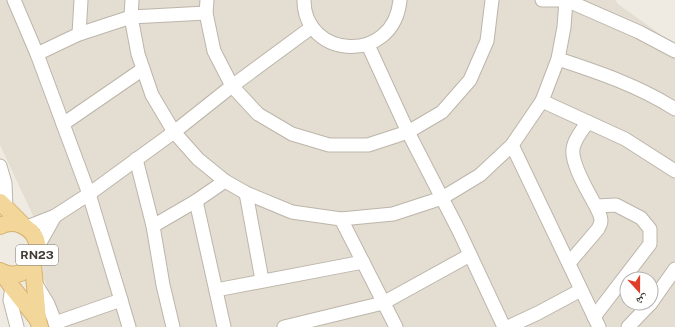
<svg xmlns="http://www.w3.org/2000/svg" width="675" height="327" viewBox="0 0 675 327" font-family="'Public Sans','Noto Naskh Arabic',sans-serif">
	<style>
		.residential { fill: #e3ddd2; fill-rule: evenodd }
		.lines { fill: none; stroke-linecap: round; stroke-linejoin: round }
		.minor-casing { stroke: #bdb5aa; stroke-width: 15 }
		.major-casing { stroke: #d5b16c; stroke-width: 18 }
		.minor { stroke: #fff; stroke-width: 13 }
		.major { stroke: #f2d69a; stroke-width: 16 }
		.labels { text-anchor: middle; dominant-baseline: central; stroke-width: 3.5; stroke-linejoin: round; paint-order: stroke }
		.shield { fill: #fff; stroke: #7a7671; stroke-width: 1 }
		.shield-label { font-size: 12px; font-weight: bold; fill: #413b34 }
	</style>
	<rect width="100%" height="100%" fill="#efebe3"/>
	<!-- residential -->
	<path class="residential" d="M0 0H615L618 4 675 45V327H59L43 275 45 241 0 145ZM627 279H651V303H627Z"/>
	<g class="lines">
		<!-- minor casing -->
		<g class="minor-casing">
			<g id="minor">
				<path d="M14 0 37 54 89 194 121 300"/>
				<path d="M132 0 131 17 138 54 152 95 174 132 198 159 225 181 246 193 292 212 341 219 393 214 442 198 480 175 512 145 542 101 558 59 564 27 566 0"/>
				<path d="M207 0 206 13 214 51 232 86 258 114 292 134 329 145H368L408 132 442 112 470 80 487 41 492 0"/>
				<path d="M304 0C304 59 394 65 400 0"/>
				<path d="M542 0H566L639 32 675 51"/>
				<path d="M79 34 81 0"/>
				<path d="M368 45 408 132 459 231 504 327"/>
				<path d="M37 54 79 34 131 17 206 13"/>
				<path d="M558 59C598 72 639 86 675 109"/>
				<path d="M542 101 625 139 675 171"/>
				<path d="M63 124 143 69"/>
				<path d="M512 145 599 327"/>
				<path d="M136 159 153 226 163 285 173 327"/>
				<path d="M0 166 5 183 6 208"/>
				<path d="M246 193 262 280"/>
				<path d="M196 201 224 327"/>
				<path d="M341 219 396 327"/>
				<path d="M153 226 196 201 225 181"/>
				<path d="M27 227 55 216 89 194 174 132 232 86 312 27"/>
				<path d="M38 246 55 216"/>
				<path d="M569 263 598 229C599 226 601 224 601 221 601 214 596 207 593 201 586 188 571 163 573 149 574 140 582 130 588 122"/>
				<path d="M36 284 48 304 57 327"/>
				<path d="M12 287 10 300 17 327"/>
				<path d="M216 290 363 262"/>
				<path d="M651 303 675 269"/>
				<path d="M594 317 650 244V229L641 218 616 205 596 206"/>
				<path d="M55 323 121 300 129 327"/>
				<path d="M284 327 383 303 470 255"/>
				<path d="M508 327 538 313 581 290"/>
				<path d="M628 327 651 303"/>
			</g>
		</g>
		<!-- major casing -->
		<g class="major-casing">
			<g id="major">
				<path d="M0 202 23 225"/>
				<path d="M0 226C6 223 14 222 21 225 55 239 30 288 0 271"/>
				<path d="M33 264 38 320 40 327"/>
				<path d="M2 272 12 287 38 320"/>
			</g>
		</g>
		<!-- minor -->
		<use href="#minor" class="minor"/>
		<!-- major -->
		<use href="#major" class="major"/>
	</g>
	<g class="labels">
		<!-- shield labels -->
		<rect class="shield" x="16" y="245" width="42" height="20" rx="3"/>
		<g class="shield-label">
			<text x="37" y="255">RN23</text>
		</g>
	</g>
	<!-- north arrow -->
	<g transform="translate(639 291) rotate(159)"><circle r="19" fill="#ffffff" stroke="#b3b1ae"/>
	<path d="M0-3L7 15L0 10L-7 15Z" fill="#e13e29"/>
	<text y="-6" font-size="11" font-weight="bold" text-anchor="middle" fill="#413b34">ش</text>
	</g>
</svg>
